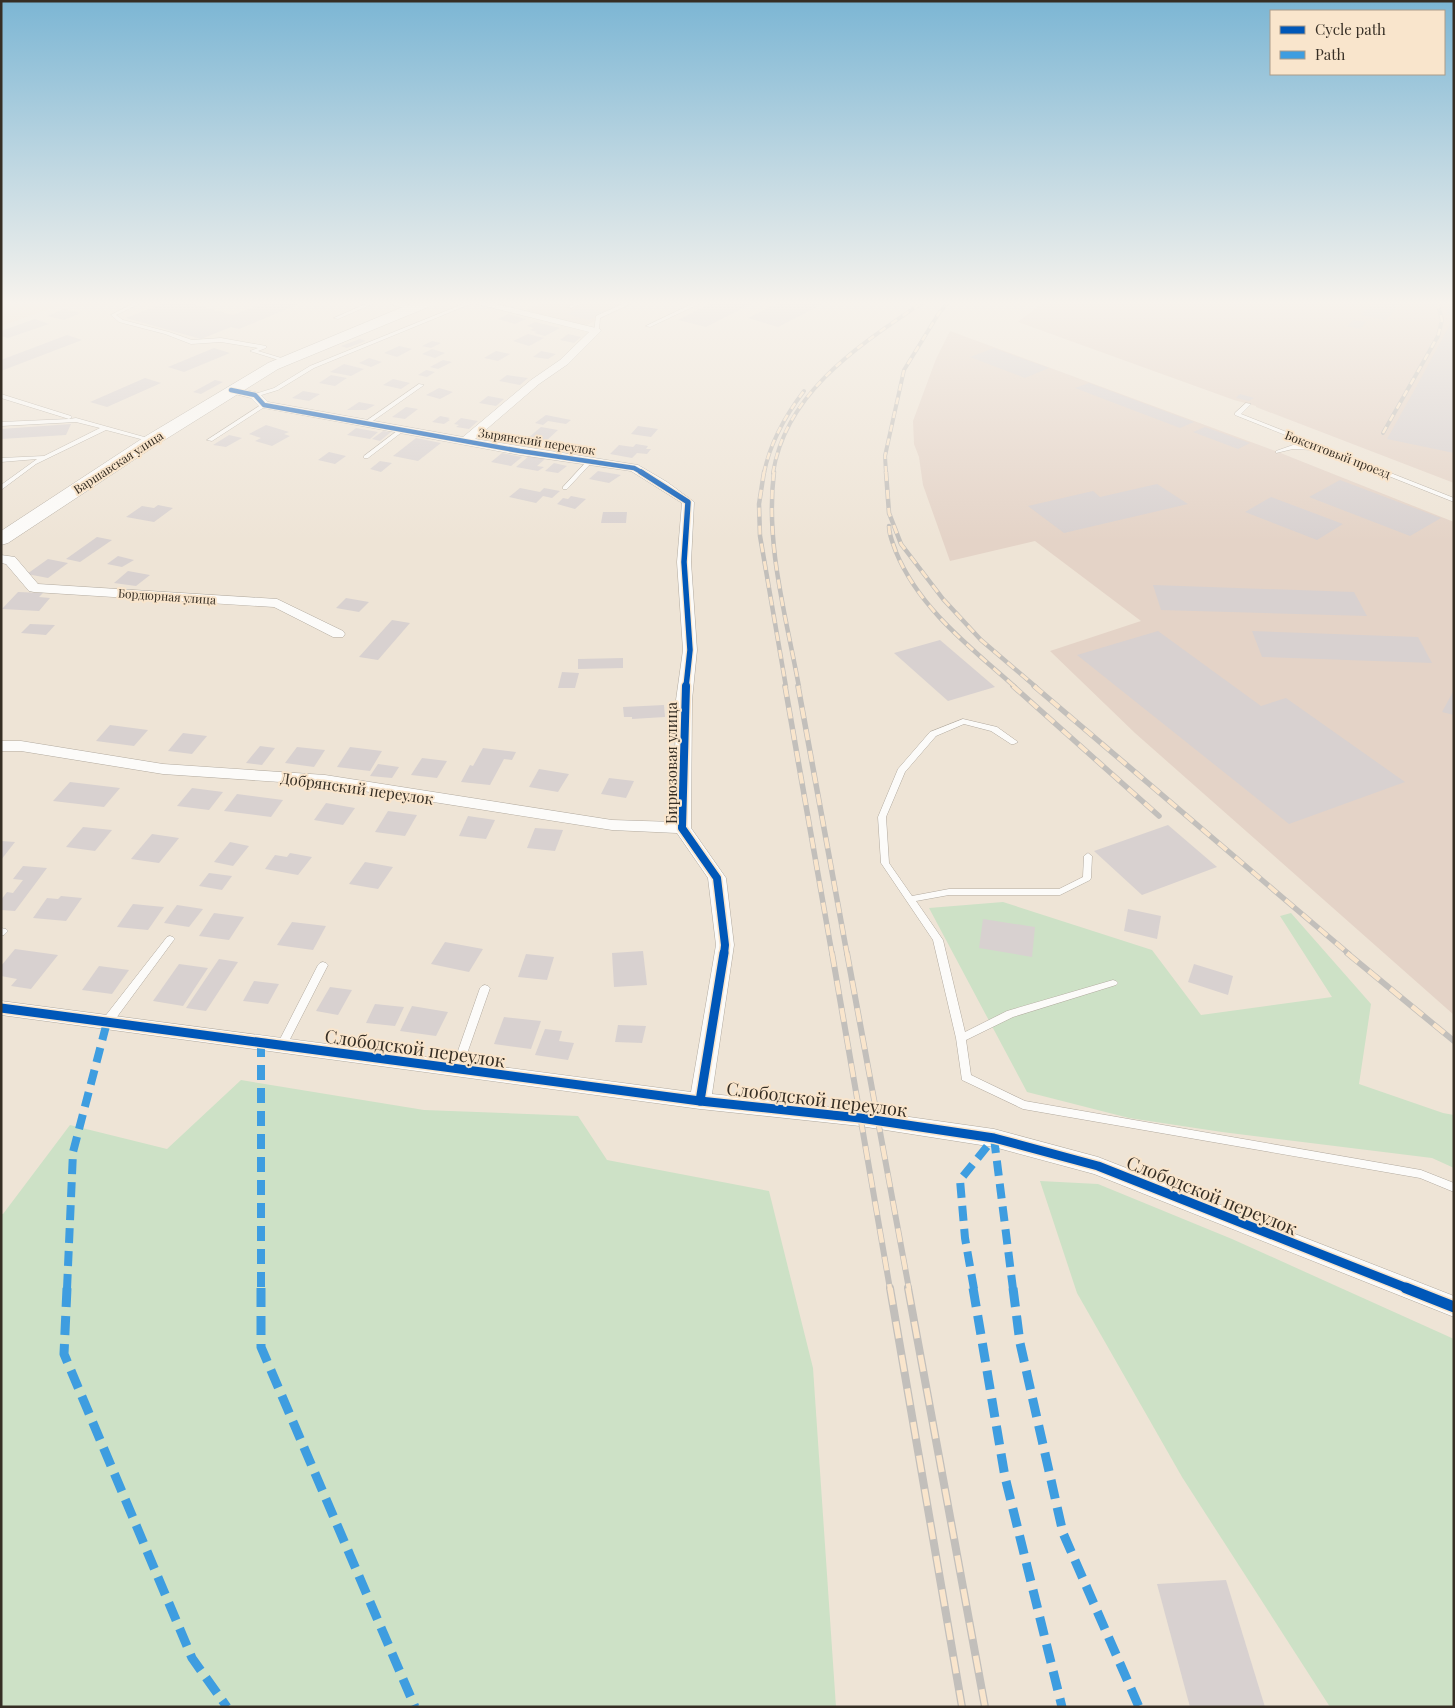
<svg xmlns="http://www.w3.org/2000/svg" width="1455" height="1708" viewBox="0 0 1455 1708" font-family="'Playfair Display',serif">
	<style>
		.industrial { fill: #e4d3c7 }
		.built { fill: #f0ddc6 }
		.green { fill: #cde1c6 }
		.building { fill: #d8d1d0 }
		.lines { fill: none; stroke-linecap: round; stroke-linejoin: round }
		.lane-casing { stroke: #b2aa9f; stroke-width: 1 }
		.street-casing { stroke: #b2aa9f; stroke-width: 1 }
		.secondary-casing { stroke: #b2aa9f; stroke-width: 1 }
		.lane { fill: #fcfbf9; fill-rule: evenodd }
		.street { fill: #fcfbf9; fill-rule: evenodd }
		.secondary { fill: #fcfbf9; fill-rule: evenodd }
		.rail-far4-casing { stroke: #c2bfbb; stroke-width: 4 }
		.rail-far3-casing { stroke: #c2bfbb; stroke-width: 4.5 }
		.rail-far2-casing { stroke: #c2bfbb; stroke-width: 5.5 }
		.rail-far1-casing { stroke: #c2bfbb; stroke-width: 6 }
		.rail-casing { stroke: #c2bfbb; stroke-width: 8 }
		.rail-far4 { stroke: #f9e5cc; stroke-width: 2.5; stroke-dasharray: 7; stroke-linecap: butt }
		.rail-far3 { stroke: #f9e5cc; stroke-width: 3; stroke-dasharray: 9; stroke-linecap: butt }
		.rail-far2 { stroke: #f9e5cc; stroke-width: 4; stroke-dasharray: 11; stroke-linecap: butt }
		.rail-far1 { stroke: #f9e5cc; stroke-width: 4.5; stroke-dasharray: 14; stroke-linecap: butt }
		.rail { stroke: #f9e5cc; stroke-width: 5.5; stroke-dasharray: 17; stroke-linecap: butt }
		.quiet-far1 { stroke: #3e9de0; stroke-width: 8; stroke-dasharray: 15 8; stroke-linecap: butt }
		.quiet { stroke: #3e9de0; stroke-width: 9; stroke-dasharray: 19 9; stroke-linecap: butt }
		.cycleway-far4-casing { stroke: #f9e5cc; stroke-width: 6 }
		.cycleway-far3-casing { stroke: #f9e5cc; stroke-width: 8 }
		.cycleway-far2-casing { stroke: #f9e5cc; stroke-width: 11 }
		.cycleway-far1-casing { stroke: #f9e5cc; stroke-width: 12 }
		.cycleway-casing { stroke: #f9e5cc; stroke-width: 14 }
		.cycleway-far4 { stroke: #0057b8; stroke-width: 4.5 }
		.cycleway-far3 { stroke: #0057b8; stroke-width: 5.5 }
		.cycleway-far2 { stroke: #0057b8; stroke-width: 8 }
		.cycleway-far1 { stroke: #0057b8; stroke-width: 9 }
		.cycleway { stroke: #0057b8; stroke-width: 11 }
		.labels { text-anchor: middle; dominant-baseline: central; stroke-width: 4; stroke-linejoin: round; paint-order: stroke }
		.far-street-label { font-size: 12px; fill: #362e24; stroke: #f9e5cc }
		.street-label { font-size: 15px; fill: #362e24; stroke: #f9e5cc }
		.near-street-label { font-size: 18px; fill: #362e24; stroke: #f9e5cc }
	</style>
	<rect width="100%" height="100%" fill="#eee4d6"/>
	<!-- industrial -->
	<g class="industrial">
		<path d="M544 302H638L582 327 526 310Z"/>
		<path d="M1044 302H1454V483L1256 407V406L1234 400 1018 322Z"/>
		<path d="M950 331 1278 452 1454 522V1015L1135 733 1050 651 1141 621 1035 541 950 561 923 485 919 457 914 444 913 421 936 359Z"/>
	</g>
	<!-- built -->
	<path class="built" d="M1 302H116L109 305 55 307 1 326Z"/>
	<!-- green -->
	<g class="green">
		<path d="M1003 902 1152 950 1201 1015 1332 997 1280 916 1291 913 1371 1004 1359 1084 1443 1113 1454 1115V1168L1432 1158 1222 1132 1129 1118 1027 1092 929 908Z"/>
		<path d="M241 1080 424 1110 578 1116 607 1160 769 1191 813 1368 836 1707H1V1214H3L70 1125 167 1149Z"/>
		<path d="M1040 1181 1098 1184 1232 1239 1454 1339V1707H1330L1182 1477 1077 1293Z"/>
	</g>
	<!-- building -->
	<g class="building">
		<path d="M166 302H196L193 304 233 315 261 304 259 302H304L239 329 231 327 201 339 126 318Z"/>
		<path d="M713 302H755L706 327 678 320Z"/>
		<path d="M780 302H818L823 304 778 327 748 318Z"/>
		<path d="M1373 302H1401L1386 320 1361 315Z"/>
		<path d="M1451 303 1454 304V316L1445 315Z"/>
		<path d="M582 307 604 312 589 320 567 314Z"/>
		<path d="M64 309 81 313 64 320 47 316Z"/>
		<path d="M508 314 526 319 515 324 498 319Z"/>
		<path d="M1454 317V453L1387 439 1415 389Z"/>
		<path d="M35 319 49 324 8 338 1 336V331Z"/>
		<path d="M1354 320 1366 322 1360 329 1347 326Z"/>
		<path d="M535 322 560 328 545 336 534 333 537 332 530 330 534 328 527 326Z"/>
		<path d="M528 334 544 338 529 346 513 341Z"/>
		<path d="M568 334 581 337 574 343 560 340Z"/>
		<path d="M67 335 82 340 1 371V360Z"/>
		<path d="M360 339 366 341 347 348 341 346Z"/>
		<path d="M432 341 441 343 431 348 422 346Z"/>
		<path d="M399 346 412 349 397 357 384 353Z"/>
		<path d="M214 348 230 353 184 372 168 367Z"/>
		<path d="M994 348 996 349 1049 368 1025 378 970 357Z"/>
		<path d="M432 349 445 353 435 358 422 354Z"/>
		<path d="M496 351 510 354 498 361 484 358Z"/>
		<path d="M541 351 556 354 548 359 533 357Z"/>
		<path d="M369 358 382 362 371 367 359 363Z"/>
		<path d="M443 360 452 362 438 369 430 367Z"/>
		<path d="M344 364 364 369 351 376 330 372Z"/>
		<path d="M426 370 435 372 427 377 418 375Z"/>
		<path d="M331 375 347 378 335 386 319 383Z"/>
		<path d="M507 375 528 378 520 385 499 381Z"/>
		<path d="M145 378 161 383 107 407 90 402Z"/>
		<path d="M393 379 410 383 401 389 383 385Z"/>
		<path d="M215 380 223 382 201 394 193 392Z"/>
		<path d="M1089 383 1194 422 1180 428 1075 388Z"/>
		<path d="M439 388 453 392 440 399 426 395Z"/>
		<path d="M303 391 320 394 309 401 292 398Z"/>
		<path d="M1240 394 1254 398 1249 401 1236 398Z"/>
		<path d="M488 396 504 399 496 406 479 403Z"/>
		<path d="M359 402 375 405 366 410H347Z"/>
		<path d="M406 407 418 409 405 419 392 417Z"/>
		<path d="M546 415 571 420 566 424 548 421 543 425 535 423Z"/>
		<path d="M440 416 450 418 448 419 450 420 444 424 432 422Z"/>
		<path d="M461 418 478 421 469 429 456 427 459 425 454 424Z"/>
		<path d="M71 424 66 435 1 439V429Z"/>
		<path d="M266 425 289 432 284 434 290 436 272 446 255 441 261 438 249 434Z"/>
		<path d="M638 426 658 429 651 437 631 434Z"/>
		<path d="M541 427 558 430 546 441 528 438Z"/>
		<path d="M1205 427 1250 443 1238 449 1193 432Z"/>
		<path d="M356 428 378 432 370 439 347 435Z"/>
		<path d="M383 431 391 432 380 441 372 439Z"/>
		<path d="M229 435 242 438 226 447 213 445Z"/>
		<path d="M416 438 441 443 418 461 393 456Z"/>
		<path d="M636 444 648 446 646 449H651L647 454 637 453 632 458 610 454 619 445 633 447Z"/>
		<path d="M329 452 346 456 335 464 318 460Z"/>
		<path d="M502 453 522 457 511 466 491 462Z"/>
		<path d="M529 456 545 459 537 466 544 467 538 471 516 467Z"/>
		<path d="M380 461 392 463 381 472 370 469Z"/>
		<path d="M554 463 567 466 558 473 545 471Z"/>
		<path d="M598 471 621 475 609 483 589 479Z"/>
		<path d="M1340 480 1441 518 1410 536 1309 497Z"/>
		<path d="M1157 484 1188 504 1064 533 1028 506 1093 491 1100 497Z"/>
		<path d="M520 488 540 492 544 488 560 491 552 498 543 496 536 503 509 497Z"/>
		<path d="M571 496 586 499 575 509 557 504 563 498 568 499Z"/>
		<path d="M1271 497 1343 524 1317 540 1245 512Z"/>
		<path d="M158 505 173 508 154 522 126 517 142 506 154 508Z"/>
		<path d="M603 512H627L626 523H601Z"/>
		<path d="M97 537 112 540 80 562 66 559Z"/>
		<path d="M118 556 134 560 122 567 107 564Z"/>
		<path d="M48 559 68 563 48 578 27 574Z"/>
		<path d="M128 571 150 575 136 586 114 583Z"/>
		<path d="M1153 585 1354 592 1367 616 1161 610Z"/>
		<path d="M18 592 43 593 39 597 50 598 39 611 2 609Z"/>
		<path d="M346 598 369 602 359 612 336 608Z"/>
		<path d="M392 620 410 623 378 660 359 657Z"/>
		<path d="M30 624 55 625 46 635 21 633Z"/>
		<path d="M1158 631 1261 706 1286 698 1405 782 1289 824 1077 655Z"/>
		<path d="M1252 631 1418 637 1432 663 1262 657Z"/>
		<path d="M940 640 995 687 948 701 894 653Z"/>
		<path d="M623 658V668L578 669V659Z"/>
		<path d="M562 672 579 673 575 688H558Z"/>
		<path d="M1454 690V715L1442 712Z"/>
		<path d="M664 705 665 717 632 719V717H624L623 707Z"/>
		<path d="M110 725 148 730 134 746 96 741Z"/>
		<path d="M183 733 207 736 192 754 168 751Z"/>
		<path d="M260 746 275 748 262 765 246 763Z"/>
		<path d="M297 747 325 750 314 767 285 763Z"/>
		<path d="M350 747 382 751 370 771 337 767Z"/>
		<path d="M483 748 516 752 512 760 504 759 490 785 461 782 470 765 473 766Z"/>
		<path d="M422 758 447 761 437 778 411 775Z"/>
		<path d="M378 764 399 767 392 778 370 776Z"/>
		<path d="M539 769 569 774 558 792 529 787Z"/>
		<path d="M609 778 634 781 626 798 601 794Z"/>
		<path d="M70 782 120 788 104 807 53 801Z"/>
		<path d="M192 788 223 792 209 810 177 806Z"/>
		<path d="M237 794 283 800 271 817 224 811Z"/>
		<path d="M326 803 355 808 343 825 314 820Z"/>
		<path d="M388 811 417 815 405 836 375 832Z"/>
		<path d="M468 816 495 820 486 839 459 836Z"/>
		<path d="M1168 825 1217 867 1142 895 1094 851Z"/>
		<path d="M83 827 112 830 95 851 66 847Z"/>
		<path d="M535 828 563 830 555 851 527 848Z"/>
		<path d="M152 834 179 838 159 863 131 859Z"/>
		<path d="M1 841 15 842 1 860Z"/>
		<path d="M230 842 249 846 233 866 214 862Z"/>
		<path d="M290 853 312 857 298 875 265 869 275 855 287 857Z"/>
		<path d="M365 862 393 867 378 889 349 884Z"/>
		<path d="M23 866 47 868 15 911 1 910V900L7 892 13 893 23 880 13 879Z"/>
		<path d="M209 873 232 876 222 890 199 886Z"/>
		<path d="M61 896 82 898 66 921 33 918 47 898 58 899Z"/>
		<path d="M133 904 164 907 148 930 117 927Z"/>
		<path d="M177 905 203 909 189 927 164 923Z"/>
		<path d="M1128 909 1161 916 1157 939 1124 931Z"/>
		<path d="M214 913 244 917 229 940 199 936Z"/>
		<path d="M983 919 1035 927 1032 957 979 948Z"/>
		<path d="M292 922 326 926 313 950 277 945Z"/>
		<path d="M445 942 483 949 469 972 431 964Z"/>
		<path d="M15 949 58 955 31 989 11 986 17 979 1 976V966Z"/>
		<path d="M643 951 647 985 614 987 612 953Z"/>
		<path d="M526 954 554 957 547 980 518 977Z"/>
		<path d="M219 959 238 962 206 1011 186 1008Z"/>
		<path d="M179 964 208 968 183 1006 153 1001Z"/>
		<path d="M1194 964 1233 976 1228 995 1188 982Z"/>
		<path d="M99 966 129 970 112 994 82 990Z"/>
		<path d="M254 981 279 984 268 1004 243 1001Z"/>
		<path d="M330 987 352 990 338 1015 316 1011Z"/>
		<path d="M375 1004 404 1007 395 1026 366 1023Z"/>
		<path d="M412 1006 448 1012 436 1036 400 1031Z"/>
		<path d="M504 1017 541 1021 531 1049 494 1044Z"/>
		<path d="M618 1025 646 1026 642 1043 615 1042Z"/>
		<path d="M545 1029 562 1031 559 1041 574 1043 568 1060 535 1055Z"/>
		<path d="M1226 1580 1265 1707H1190L1157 1584Z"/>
	</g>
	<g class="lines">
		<!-- lane casing -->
		<g class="lane-casing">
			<g id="lane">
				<path d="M136 302H143L116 315 123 320 169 332 192 340 221 338 266 346V348L258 351 288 360 285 362 250 351 258 348 221 342 191 344 165 334 119 322 111 315Z"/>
				<path d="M370 302H377L338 319 334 318Z"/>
				<path d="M468 302H475L314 368 278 390 255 397 252 395 274 388 310 366Z"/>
				<path d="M578 302H585L571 308 567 307Z"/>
				<path d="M627 302H634L600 318 599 331 594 332 596 316Z"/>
				<path d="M696 302H703L650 327 646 326Z"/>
				<path d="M419 384 424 385 370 423H366V421Z"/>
				<path d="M1 394 71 416 72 417 69 419 76 418 155 440 152 442 106 430 36 464 1 490V485L37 459 1 462V458L44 456 100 428 76 422 1 426V422L69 419 1 398Z"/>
				<path d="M264 403 267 405 266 406 212 441 207 440Z"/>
				<path d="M1246 403 1251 404 1241 414 1454 498V502L1318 448 1315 450 1293 449 1276 453V451L1293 445 1313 446 1235 415V413Z"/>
				<path d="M401 428 406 429 368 458H364V456Z"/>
				<path d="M588 460 593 461 567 489H563V487Z"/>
				<path d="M963 719 997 727 1018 742 1014 744H1011L991 731 964 724 936 736 905 772 886 817 889 863 912 896 949 889H1059L1083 877 1084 856 1088 853 1092 856 1091 878 1090 880 1060 895H949L916 901 943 940 965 1032 1007 1011 1113 980 1116 981 1118 983 1116 985 1013 1017 966 1040 971 1075 1025 1101 1421 1170 1454 1183V1192L1420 1178 1023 1109 962 1080 956 1038 933 940 881 863 878 817 898 769 930 732Z"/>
				<path d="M1 928 6 929 8 931 4 935 1 936Z"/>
				<path d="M170 936 173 937 175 939 173 941 111 1025H103L102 1022 103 1019 167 937Z"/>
				<path d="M323 962 326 963 328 965 287 1045 286 1048 282 1049 278 1048 277 1045 318 965 320 963Z"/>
				<path d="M485 985 488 986 490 988 462 1068 461 1071 457 1072 453 1071 452 1068 480 988 482 986Z"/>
			</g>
		</g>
		<!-- street casing -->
		<g class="street-casing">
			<g id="street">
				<path d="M385 302H402L418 308 413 311Z"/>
				<path d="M469 302H488L600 329 601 331 568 364 539 384 475 439 638 465 667 482 694 502 691 562 697 650 692 700 691 828 726 878 734 945 712 1094 860 1110 994 1129 1098 1157 1454 1296V1317L1094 1174 994 1147 860 1126 700 1109 1 1015V1001L691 1092 716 945 708 878 677 833 612 830 325 785 163 774 21 751H1V741H21L163 764 325 775 612 820 674 822 676 700 683 650 677 562 682 503 631 471 520 455 264 408 260 407 251 398 227 392 226 390 231 387 259 393 268 402 463 437 531 380 560 360 589 332Z"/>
				<path d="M1 555 15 557 38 584 277 599 343 631 345 634 343 637H333L274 607 34 592 29 591 6 564 1 563Z"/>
			</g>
		</g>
		<!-- secondary casing -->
		<g class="secondary-casing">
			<path id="secondary" d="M415 302H435L433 305 278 369 158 444 8 543 1 545V531L146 436 268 363Z"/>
		</g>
		<!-- lane -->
		<use href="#lane" class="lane"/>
		<!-- street -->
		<use href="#street" class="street"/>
		<!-- secondary -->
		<use href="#secondary" class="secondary"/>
		<!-- rail-far4 casing -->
		<g class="rail-far4-casing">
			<g id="rail-far4">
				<path d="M1383 433 1438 336 1442 320 1437 302"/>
				<path d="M764 473C770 443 785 416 804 391"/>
				<path d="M773 473C786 391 860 345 923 302"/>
				<path d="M886 473 885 456 904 370 939 313 948 302"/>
			</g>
		</g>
		<!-- rail-far3 casing -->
		<g class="rail-far3-casing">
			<g id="rail-far3">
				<path d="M764 472 759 504 760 536 786 687"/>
				<path d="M774 472C765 544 786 616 799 687"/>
				<path d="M886 472 889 513 901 544 943 599 981 640 1036 687"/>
				<path d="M889 526C889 536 893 543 896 552 919 608 970 647 1015 687"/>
			</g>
		</g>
		<!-- rail-far2 casing -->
		<g class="rail-far2-casing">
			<g id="rail-far2">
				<path d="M785 686 832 954"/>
				<path d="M798 686 847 954"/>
				<path d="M1013 686 1159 816"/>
				<path d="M1034 686 1349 954"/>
			</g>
		</g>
		<!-- rail-far1 casing -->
		<g class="rail-far1-casing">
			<g id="rail-far1">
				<path d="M832 953 890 1289"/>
				<path d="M847 953 909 1289"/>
				<path d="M1347 953 1454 1041"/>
			</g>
		</g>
		<!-- rail casing -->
		<g class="rail-casing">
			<g id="rail">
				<path d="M890 1288 962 1707"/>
				<path d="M908 1288 985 1707"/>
			</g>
		</g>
		<!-- rail-far4 -->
		<use href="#rail-far4" class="rail-far4"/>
		<!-- rail-far3 -->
		<use href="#rail-far3" class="rail-far3"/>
		<!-- rail-far2 -->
		<use href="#rail-far2" class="rail-far2"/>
		<!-- rail-far1 -->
		<use href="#rail-far1" class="rail-far1"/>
		<!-- rail -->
		<use href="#rail" class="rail"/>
		<!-- quiet-far1 -->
		<g class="quiet-far1">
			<path d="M261 1042V1289"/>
			<path d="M994 1138 1013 1289"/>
			<path d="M67 1289 73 1152 107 1022"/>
			<path d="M974 1289 965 1238 960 1180 994 1138"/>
		</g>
		<!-- quiet -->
		<g class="quiet">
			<path d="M67 1288 64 1354 192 1658 227 1707"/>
			<path d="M261 1288V1347L415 1707"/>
			<path d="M973 1288 1005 1477 1062 1707"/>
			<path d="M1013 1288 1020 1343 1063 1533 1139 1707"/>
		</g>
		<!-- cycleway-far4 casing -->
		<g class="cycleway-far4-casing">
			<path id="cycleway-far4" d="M231 390 255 395 264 405 520 451 634 468 643 473"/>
		</g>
		<!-- cycleway-far3 casing -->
		<g class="cycleway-far3-casing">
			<path id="cycleway-far3" d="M641 472 688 502 684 562 690 650 686 687"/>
		</g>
		<!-- cycleway-far2 casing -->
		<g class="cycleway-far2-casing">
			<path id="cycleway-far2" d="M686 686 682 828 717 878 725 945 724 954"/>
		</g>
		<!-- cycleway-far1 casing -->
		<g class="cycleway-far1-casing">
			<g id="cycleway-far1">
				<path d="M1 1008 700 1101 860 1118 994 1138 1098 1166 1409 1289"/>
				<path d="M700 1101 724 953"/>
			</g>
		</g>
		<!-- cycleway casing -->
		<g class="cycleway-casing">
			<path id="cycleway" d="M1406 1288 1454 1307"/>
		</g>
		<!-- cycleway-far4 -->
		<use href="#cycleway-far4" class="cycleway-far4"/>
		<!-- cycleway-far3 -->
		<use href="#cycleway-far3" class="cycleway-far3"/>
		<!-- cycleway-far2 -->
		<use href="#cycleway-far2" class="cycleway-far2"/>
		<!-- cycleway-far1 -->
		<use href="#cycleway-far1" class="cycleway-far1"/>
		<!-- cycleway -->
		<use href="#cycleway" class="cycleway"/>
	</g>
	<!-- sky -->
	<linearGradient id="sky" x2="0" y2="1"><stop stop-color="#7cb6d4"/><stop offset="0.56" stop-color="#f7f3ed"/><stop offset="1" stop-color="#f7f3ed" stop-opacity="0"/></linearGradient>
	<rect width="1455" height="541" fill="url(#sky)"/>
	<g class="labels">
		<!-- far-street labels -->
		<g class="far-street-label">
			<text transform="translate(537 441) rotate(9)">Зырянский переулок</text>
			<text transform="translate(1338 454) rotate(21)">Бокситовый проезд</text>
			<text transform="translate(118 462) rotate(-33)">Варшавская улица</text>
			<text transform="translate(167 596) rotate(4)">Бордюрная улица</text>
		</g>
		<!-- street labels -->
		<g class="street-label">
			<text transform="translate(671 763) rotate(-90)">Бирюзовая улица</text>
			<text transform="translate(357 788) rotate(8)">Добрянский переулок</text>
		</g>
		<!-- near-street labels -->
		<g class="near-street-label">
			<text transform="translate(415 1048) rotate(8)">Слободской переулок</text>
			<text transform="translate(817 1099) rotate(7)">Слободской переулок</text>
			<text transform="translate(1212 1195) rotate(22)">Слободской переулок</text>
		</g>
	</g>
	<!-- border -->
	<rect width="1455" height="1708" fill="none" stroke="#362e24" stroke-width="5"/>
	<!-- legend -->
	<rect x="1270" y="10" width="175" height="65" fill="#f9e5cc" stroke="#ab9c89"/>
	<rect x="1280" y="26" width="25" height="8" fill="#0057b8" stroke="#ab9c89"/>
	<text x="1315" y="35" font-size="15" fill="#362e24">Cycle path</text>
	<rect x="1280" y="51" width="25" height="8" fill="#3e9de0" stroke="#ab9c89"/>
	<text x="1315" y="60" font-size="15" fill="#362e24">Path</text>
</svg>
